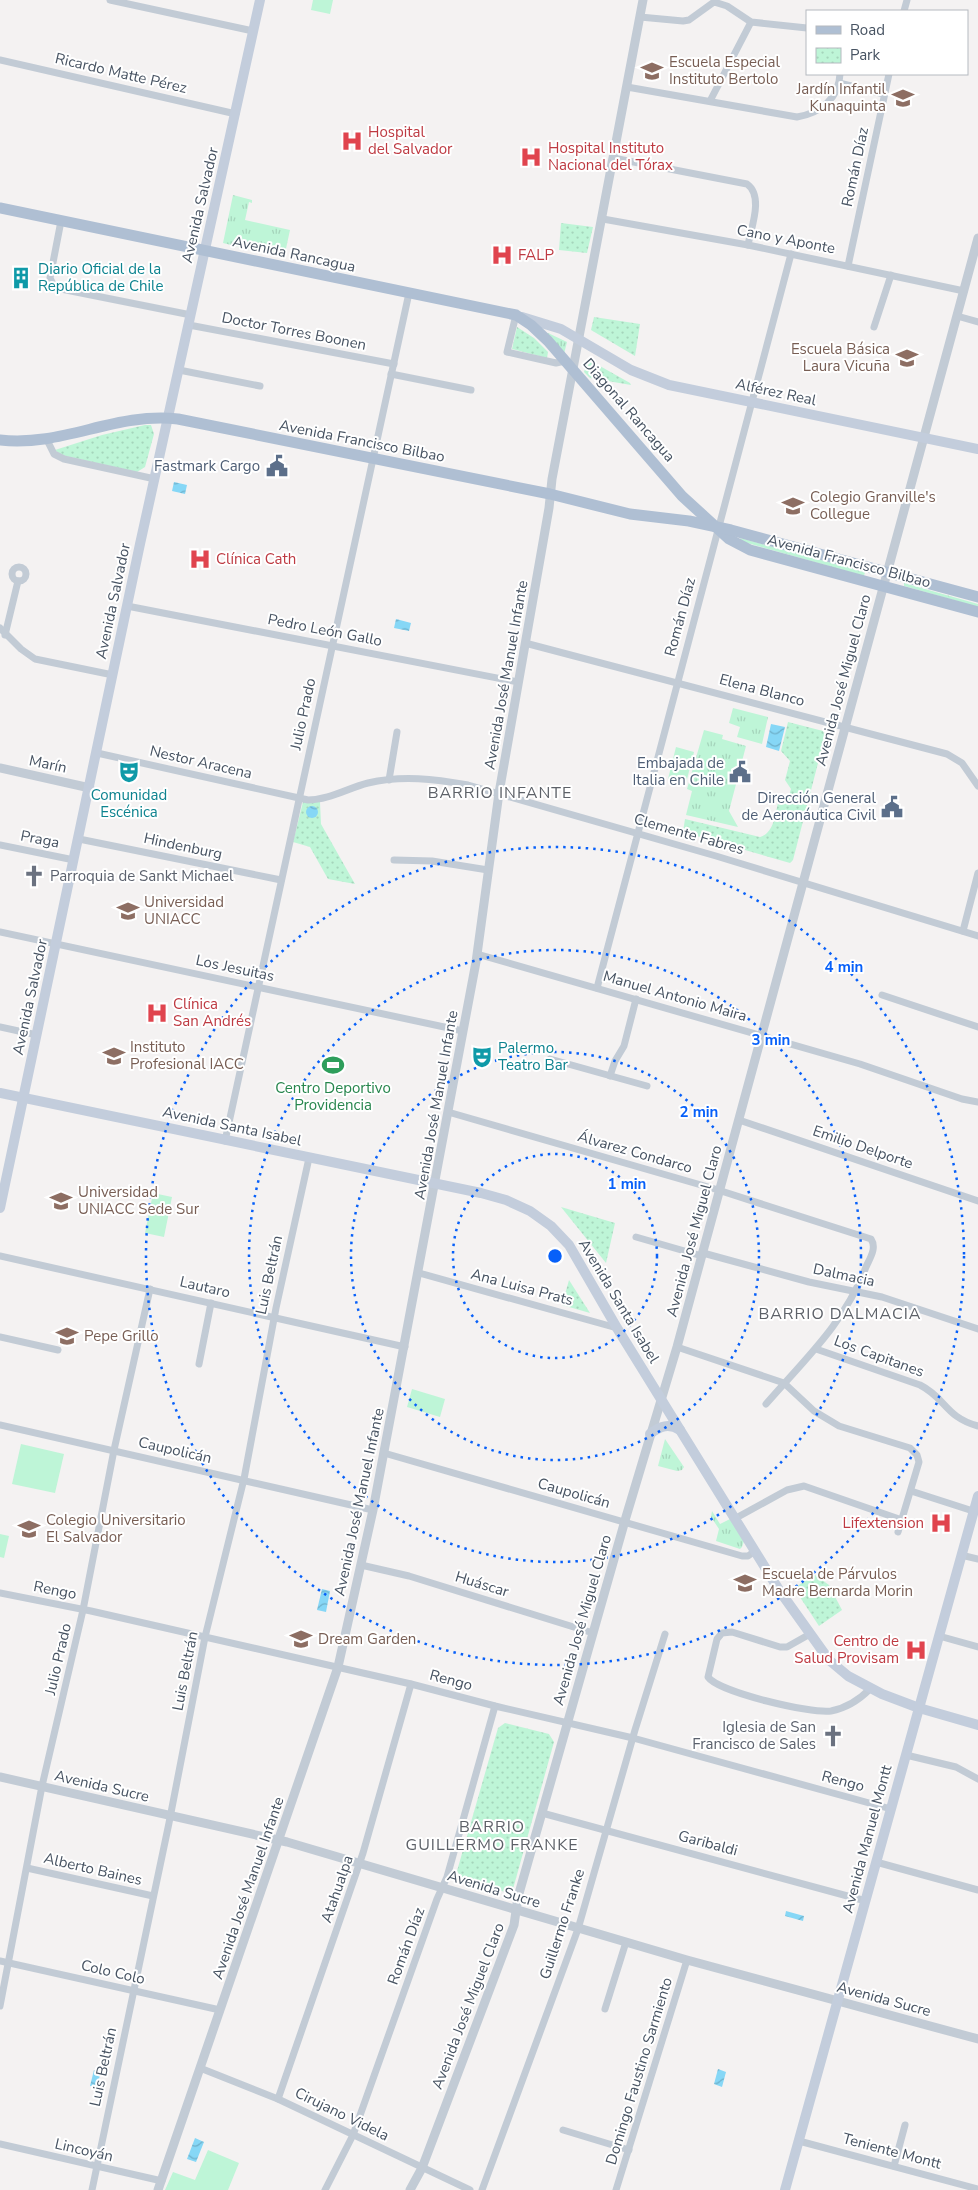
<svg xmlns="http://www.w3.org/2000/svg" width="978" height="2190" viewBox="0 0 978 2190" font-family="'Nunito Sans',sans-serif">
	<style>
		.grass { fill: url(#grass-tufts) }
		.park { fill: url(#park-dots) }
		.garden { fill: #bef5d7 }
		.water { fill: url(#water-waves) }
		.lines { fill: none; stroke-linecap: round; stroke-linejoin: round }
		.minor { stroke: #c2cbd5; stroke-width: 7 }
		.tertiary { stroke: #c2cbd5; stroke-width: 9 }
		.secondary { stroke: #c3cddc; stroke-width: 10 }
		.primary { stroke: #afbfd3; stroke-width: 11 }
		.ring { fill: none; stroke: #0760f9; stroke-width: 2.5; stroke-dasharray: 2.5 5 }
		.labels { text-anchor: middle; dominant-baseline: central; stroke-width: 4; stroke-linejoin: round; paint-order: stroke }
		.education-label { font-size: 15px; fill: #785e54; stroke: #fff; text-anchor: start }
		.street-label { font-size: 15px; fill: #475362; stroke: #fff }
		.health-label { font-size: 15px; fill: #be3a42; stroke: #fff; text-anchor: start }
		.culture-label { font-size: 15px; fill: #0d838f; stroke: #fff; text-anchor: start }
		.service-label { font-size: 15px; fill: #4e5e75; stroke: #fff; text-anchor: end }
		.worship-label { font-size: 15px; fill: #5b616d; stroke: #fff; text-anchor: start }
		.leisure-label { font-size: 15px; fill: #27864d; stroke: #fff }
		.neighbourhood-label { font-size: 16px; letter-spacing: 1px; fill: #5d6168; stroke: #fff }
		.centre { fill: #0760f9; stroke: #fff; stroke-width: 2.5 }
		.ring-label { font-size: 15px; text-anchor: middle; font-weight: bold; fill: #0760f9; stroke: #fff; stroke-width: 4; stroke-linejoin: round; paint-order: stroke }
	</style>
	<defs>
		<pattern id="grass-tufts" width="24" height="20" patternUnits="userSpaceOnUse" patternTransform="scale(1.25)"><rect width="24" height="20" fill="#bef5d7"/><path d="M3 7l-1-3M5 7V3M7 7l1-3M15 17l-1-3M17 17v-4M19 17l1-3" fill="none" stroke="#a5d4bb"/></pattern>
		<pattern id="park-dots" width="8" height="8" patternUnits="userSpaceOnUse" patternTransform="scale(1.25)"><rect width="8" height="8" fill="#bef5d7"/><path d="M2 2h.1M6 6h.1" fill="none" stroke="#a5d4bb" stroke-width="1.8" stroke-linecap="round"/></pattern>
		<pattern id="water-waves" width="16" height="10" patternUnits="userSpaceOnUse" patternTransform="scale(1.25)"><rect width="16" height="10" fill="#86d7f6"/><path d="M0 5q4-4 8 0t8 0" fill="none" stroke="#6fb1cb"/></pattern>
	</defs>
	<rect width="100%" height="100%" fill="#f4f2f2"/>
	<!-- grass -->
	<g class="grass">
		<path d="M233 195 252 200V203L249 202 245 220 290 230 284 258 223 243Z"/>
		<path d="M548 333 567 342 564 354 547 334Z"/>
		<path d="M740 538 865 572 864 576 740 541Z"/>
		<path d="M904 583 978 604V607L904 586Z"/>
		<path d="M733 708 768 717 762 744 737 737 740 727 729 723Z"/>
		<path d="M704 730 723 735 722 739 746 746 729 811 738 827 686 815 692 791 687 789Z"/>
		<path d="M665 1439 684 1467 682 1470 677 1471 658 1466Z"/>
		<path d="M712 1511 720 1524 730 1519 744 1541 742 1547 740 1549 716 1541 719 1529 711 1517Z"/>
	</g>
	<!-- park -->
	<g class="park">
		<path d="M561 223 593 227 587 253 559 250Z"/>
		<path d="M594 317 640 324 635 356 591 330Z"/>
		<path d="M517 327 534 338 548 352 547 358 512 349Z"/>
		<path d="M591 361 630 383 631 385 590 378 584 372 587 363Z"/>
		<path d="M145 425H151L154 434 145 467 137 472 61 455 55 450 102 435Z"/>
		<path d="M788 722 823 731 825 736 793 860 790 863 683 832 685 819 760 837C774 833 775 815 778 803L788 799 791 789 785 780 790 761 781 751Z"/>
		<path d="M303 802H320L321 824 355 884 328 879 310 847 293 842Z"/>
		<path d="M561 1207 615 1223 606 1263Z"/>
		<path d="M569 1280 590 1313 562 1305Z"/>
		<path d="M815 1575 829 1585 842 1610 819 1626 794 1588Z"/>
		<path d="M505 1723 549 1734 554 1742 513 1889 505 1892 462 1879 457 1871 498 1728Z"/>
	</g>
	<!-- garden -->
	<g class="garden">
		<path d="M313 0H333L330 14 311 10Z"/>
		<path d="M676 747 694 752 686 783 668 779Z"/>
		<path d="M153 1193 172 1197 164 1237 145 1233Z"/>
		<path d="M412 1389 445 1399 440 1417 407 1407Z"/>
		<path d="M21 1444 64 1454 55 1493 12 1484Z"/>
		<path d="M0 1534 9 1536 4 1558 0 1557Z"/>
		<path d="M208 2150 239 2163 228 2190H165L173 2172 195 2180Z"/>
	</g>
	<!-- water -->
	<g class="water">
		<path d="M174 482 187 485 185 494 172 491Z"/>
		<path d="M396 619 411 623 409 631 394 628Z"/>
		<path d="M771 724 785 727 779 751 766 747Z"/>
		<circle cx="312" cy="812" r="6"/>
		<path d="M322 1589 330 1591 326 1612 317 1610Z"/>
		<path d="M786 1911 804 1916 803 1921 785 1916Z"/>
		<path d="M718 2069 726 2072 722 2087 714 2084Z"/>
		<path d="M94 2070 101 2071 97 2087 90 2086Z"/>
		<path d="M195 2138 204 2142 196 2162 187 2159Z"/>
	</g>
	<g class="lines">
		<!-- minor -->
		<g class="minor">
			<path d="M110 0 253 31"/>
			<path d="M904 11 907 0"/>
			<path d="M640 17 683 21 689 20 714 2 727 6 751 22 807 28"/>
			<path d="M0 60 236 114"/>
			<path d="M839 83 884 94"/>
			<path d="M627 87 797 117C821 113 839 98 840 74"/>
			<path d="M710 101 751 22"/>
			<path d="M613 158 747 184C764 196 751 228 748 245"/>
			<path d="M603 219 748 245 964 291"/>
			<path d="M61 221 50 278 53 284 61 289 191 315"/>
			<path d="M848 266 889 74"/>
			<path d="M516 315 507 352 556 363 565 361"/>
			<path d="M957 316 978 322"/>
			<path d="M189 325 394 364"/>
			<path d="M874 327 891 275"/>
			<path d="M179 370 260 386"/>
			<path d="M391 374 471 390"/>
			<path d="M47 440 54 454 64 459 155 479"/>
			<circle cx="19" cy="574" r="7"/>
			<path d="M127 606 518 682"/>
			<path d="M0 628 21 649 35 659 113 675"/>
			<path d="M5 635 18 581"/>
			<path d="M525 643 947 754 962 763 978 786"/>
			<path d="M97 753 308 800C329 800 348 788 368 783 402 775 435 779 468 785L716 856 978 936"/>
			<path d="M389 780 397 732"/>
			<path d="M79 839 281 880"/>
			<path d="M0 845 74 860"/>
			<path d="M394 860 432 861 488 870"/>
			<path d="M963 931 978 873"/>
			<path d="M0 932 463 1031"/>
			<path d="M477 954 860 1064 962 1099 978 1102"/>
			<path d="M597 988 791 254"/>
			<path d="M882 995 978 1027"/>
			<path d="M0 1027 37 1035"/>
			<path d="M550 1059 647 1086"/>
			<path d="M610 1076 615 1061 624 1046 636 999"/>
			<path d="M448 1112 715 1189 871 1239C877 1248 870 1258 866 1267 844 1324 805 1359 766 1404"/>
			<path d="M739 1120 978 1201"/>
			<path d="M225 1141 409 293"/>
			<path d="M636 1237 702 1256"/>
			<path d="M703 1253 809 1282 882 1297 978 1329"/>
			<path d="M0 1256 405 1347"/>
			<path d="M419 1273 617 1328"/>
			<path d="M0 1337 58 1350"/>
			<path d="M677 1347 784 1383 814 1411 839 1426 910 1448 917 1455 919 1462 898 1532"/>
			<path d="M816 1349 920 1385C946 1398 945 1417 978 1426"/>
			<path d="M199 1364 211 1303"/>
			<path d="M0 1425 373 1510"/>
			<path d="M384 1453 742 1556H748L755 1551"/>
			<path d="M911 1491 973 1511"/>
			<path d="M736 1518 787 1490 804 1486 902 1520"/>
			<path d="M961 1555 978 1559"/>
			<path d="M361 1565 409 1576 593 1633"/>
			<path d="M0 1593 91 1611 411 1684 495 1706 633 1738 891 1809"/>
			<path d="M810 1634 787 1647H780L732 1632 722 1633 717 1639 708 1677C718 1692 811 1714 831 1711 847 1708 859 1700 870 1689"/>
			<path d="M939 1636 978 1647"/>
			<path d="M906 1755 956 1767 978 1779"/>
			<path d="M542 1813 866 1901"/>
			<path d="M876 1862 978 1890"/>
			<path d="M27 1868 153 1896"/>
			<path d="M0 1961 220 2010"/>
			<path d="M0 2006 42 1786 83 1610 114 1450 150 1289"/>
			<path d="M605 2009 626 1942"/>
			<path d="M200 2068 278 2099 470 2190"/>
			<path d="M278 2099 363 1853 411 1684"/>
			<path d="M563 2130 629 2150"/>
			<path d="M799 2141 978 2189"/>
			<path d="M0 2144 162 2181"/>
			<path d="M894 2166 905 2125"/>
			<path d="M92 2190 169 1823 205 1637 244 1479 276 1308 309 1158"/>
			<path d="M325 2190 353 2135 437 1899 447 1877 495 1706"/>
			<path d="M482 2190 578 1929 635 1730 665 1634"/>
			<path d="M616 2190 687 1960"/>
		</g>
		<!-- tertiary -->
		<g class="tertiary">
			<path d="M0 768 90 788"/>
			<path d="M0 1777 287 1842 687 1960 978 2039"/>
			<path d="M158 2190 338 1667 373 1510 476 962 499 793 549 508 552 479 643 0"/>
			<path d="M410 2190 422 2168 514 1925 518 1897 626 1517 677 1347 978 238"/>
		</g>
		<!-- secondary -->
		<g class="secondary">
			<path d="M522 317 561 329 631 370 669 385 978 449"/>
			<path d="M0 1093 481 1193 506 1200 530 1211 551 1226 569 1245 617 1328 779 1590 829 1660 848 1676 882 1694 919 1708 978 1725"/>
			<path d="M0 1208 140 544 260 0"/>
			<path d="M650 1434C660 1426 669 1423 680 1430"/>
			<path d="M785 2190 978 1496"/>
		</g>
		<!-- primary -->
		<g class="primary">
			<path d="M0 208 516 315 531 325 548 341 682 496 729 539 750 550 978 612"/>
			<path d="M0 440C64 447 114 412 178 419L550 494 630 514 689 521 731 530 978 597"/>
		</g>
	</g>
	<!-- distance rings -->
	<g class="ring">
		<circle cx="555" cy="1256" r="102"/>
		<circle cx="555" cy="1256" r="204"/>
		<circle cx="555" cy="1256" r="306"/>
		<circle cx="555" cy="1256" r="409"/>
	</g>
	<!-- icons -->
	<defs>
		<g id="school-bare" transform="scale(1.725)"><path d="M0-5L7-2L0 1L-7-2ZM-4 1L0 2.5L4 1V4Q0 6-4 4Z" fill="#8d6e63" stroke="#fff" stroke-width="2.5" paint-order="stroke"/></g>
		<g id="hospital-bare" transform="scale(1.725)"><path d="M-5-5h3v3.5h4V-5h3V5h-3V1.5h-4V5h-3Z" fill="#e0444e" stroke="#fff" stroke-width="2.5" paint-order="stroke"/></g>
		<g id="building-bare" transform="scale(1.725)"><path d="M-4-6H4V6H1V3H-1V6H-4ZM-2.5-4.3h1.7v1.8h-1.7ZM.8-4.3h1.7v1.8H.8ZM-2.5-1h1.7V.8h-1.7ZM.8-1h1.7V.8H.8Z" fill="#0f9aa8" stroke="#fff" stroke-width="2.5" paint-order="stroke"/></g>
		<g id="civic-bare" transform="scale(1.725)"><path d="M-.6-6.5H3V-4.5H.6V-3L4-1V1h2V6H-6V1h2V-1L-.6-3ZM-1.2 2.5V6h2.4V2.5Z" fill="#5c6f8a" stroke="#fff" stroke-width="2.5" paint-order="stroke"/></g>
		<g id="theatre-bare" transform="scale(1.725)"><path d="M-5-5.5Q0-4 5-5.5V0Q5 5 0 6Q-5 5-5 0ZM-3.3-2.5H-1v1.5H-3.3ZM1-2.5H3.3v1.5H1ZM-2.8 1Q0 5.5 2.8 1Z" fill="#0f9aa8" stroke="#fff" stroke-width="2.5" paint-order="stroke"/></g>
		<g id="church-bare" transform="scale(1.725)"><path d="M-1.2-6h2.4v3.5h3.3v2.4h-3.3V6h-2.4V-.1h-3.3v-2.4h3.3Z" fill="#6b7280" stroke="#fff" stroke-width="2.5" paint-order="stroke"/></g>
		<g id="university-bare" transform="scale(1.725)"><path d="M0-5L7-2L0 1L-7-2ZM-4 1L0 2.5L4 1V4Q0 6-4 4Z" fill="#8d6e63" stroke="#fff" stroke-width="2.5" paint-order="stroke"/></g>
		<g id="stadium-bare" transform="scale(1.725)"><path d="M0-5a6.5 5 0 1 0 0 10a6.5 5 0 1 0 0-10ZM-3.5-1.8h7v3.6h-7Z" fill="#2e9e5b" stroke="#fff" stroke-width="2.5" paint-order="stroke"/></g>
	</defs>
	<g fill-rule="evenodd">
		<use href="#school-bare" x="652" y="71"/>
		<use href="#school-bare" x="903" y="98"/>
		<use href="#hospital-bare" x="352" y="141"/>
		<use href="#hospital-bare" x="531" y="157"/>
		<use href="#hospital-bare" x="502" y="255"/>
		<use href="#building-bare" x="21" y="278"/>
		<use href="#school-bare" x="907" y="358"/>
		<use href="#civic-bare" x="277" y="466"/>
		<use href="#school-bare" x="793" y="506"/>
		<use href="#hospital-bare" x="200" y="559"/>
		<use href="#theatre-bare" x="129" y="772"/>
		<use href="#civic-bare" x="740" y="772"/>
		<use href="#civic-bare" x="892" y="807"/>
		<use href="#church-bare" x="34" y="876"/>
		<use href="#university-bare" x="128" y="911"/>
		<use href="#hospital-bare" x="157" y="1013"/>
		<use href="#university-bare" x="114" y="1056"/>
		<use href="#theatre-bare" x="482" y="1057"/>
		<use href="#stadium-bare" x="333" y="1065"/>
		<use href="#university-bare" x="61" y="1201"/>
		<use href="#school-bare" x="67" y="1336"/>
		<use href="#hospital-bare" x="941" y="1523"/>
		<use href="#school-bare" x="29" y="1529"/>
		<use href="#school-bare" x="745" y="1583"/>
		<use href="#school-bare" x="301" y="1639"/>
		<use href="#hospital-bare" x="916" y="1650"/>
		<use href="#church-bare" x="833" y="1736"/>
	</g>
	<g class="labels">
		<!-- education labels -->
		<g class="education-label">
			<text x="669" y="62">Escuela Especial<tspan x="669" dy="17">Instituto Bertolo</tspan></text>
			<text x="886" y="89" text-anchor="end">Jardín Infantil<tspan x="886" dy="17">Kunaquinta</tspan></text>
			<text x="890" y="349" text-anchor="end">Escuela Básica<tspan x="890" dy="17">Laura Vicuña</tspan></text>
			<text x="810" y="497">Colegio Granville's<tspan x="810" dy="17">Collegue</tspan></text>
			<text x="144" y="902">Universidad<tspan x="144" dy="17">UNIACC</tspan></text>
			<text x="130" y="1047">Instituto<tspan x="130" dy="17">Profesional IACC</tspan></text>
			<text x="78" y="1192">Universidad<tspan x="78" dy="17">UNIACC Sede Sur</tspan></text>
			<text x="84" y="1336">Pepe Grillo</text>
			<text x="46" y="1520">Colegio Universitario<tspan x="46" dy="17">El Salvador</tspan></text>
			<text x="762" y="1574">Escuela de Párvulos<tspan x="762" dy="17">Madre Bernarda Morin</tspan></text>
			<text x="318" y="1639">Dream Garden</text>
		</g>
		<!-- street labels -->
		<g class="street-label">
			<text transform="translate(121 73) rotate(13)">Ricardo Matte Pérez</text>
			<text transform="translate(855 167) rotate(-78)">Román Díaz</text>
			<text transform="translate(200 205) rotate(-77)">Avenida Salvador</text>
			<text transform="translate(786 239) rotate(11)">Cano y Aponte</text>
			<text transform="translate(294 254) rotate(12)">Avenida Rancagua</text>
			<text transform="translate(294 331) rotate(11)">Doctor Torres Boonen</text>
			<text transform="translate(776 392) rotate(12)">Alférez Real</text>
			<text transform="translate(629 410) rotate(49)">Diagonal Rancagua</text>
			<text transform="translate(362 441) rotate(11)">Avenida Francisco Bilbao</text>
			<text transform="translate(849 561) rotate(15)">Avenida Francisco Bilbao</text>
			<text transform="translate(113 601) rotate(-78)">Avenida Salvador</text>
			<text transform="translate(680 617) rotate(-75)">Román Díaz</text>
			<text transform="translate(325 630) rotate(11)">Pedro León Gallo</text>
			<text transform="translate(506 675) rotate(-80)">Avenida José Manuel Infante</text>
			<text transform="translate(843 680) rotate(-75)">Avenida José Miguel Claro</text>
			<text transform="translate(762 690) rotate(15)">Elena Blanco</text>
			<text transform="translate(303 714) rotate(-78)">Julio Prado</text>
			<text transform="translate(201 762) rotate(13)">Nestor Aracena</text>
			<text transform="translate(48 764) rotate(12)">Marín</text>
			<text transform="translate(689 834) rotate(16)">Clemente Fabres</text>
			<text transform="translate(40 839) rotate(11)">Praga</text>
			<text transform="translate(183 846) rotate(12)">Hindenburg</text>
			<text transform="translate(235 968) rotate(12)">Los Jesuitas</text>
			<text transform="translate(675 996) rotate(16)">Manuel Antonio Maira</text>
			<text transform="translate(30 997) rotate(-78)">Avenida Salvador</text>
			<text transform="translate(436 1105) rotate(-80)">Avenida José Manuel Infante</text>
			<text transform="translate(232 1126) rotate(12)">Avenida Santa Isabel</text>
			<text transform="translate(863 1147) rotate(19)">Emilio Delporte</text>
			<text transform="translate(635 1152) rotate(16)">Álvarez Condarco</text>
			<text transform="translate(694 1231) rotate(-75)">Avenida José Miguel Claro</text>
			<text transform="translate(269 1275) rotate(-78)">Luis Beltrán</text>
			<text transform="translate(844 1275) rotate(12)">Dalmacia</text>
			<text transform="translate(205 1287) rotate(13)">Lautaro</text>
			<text transform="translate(522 1287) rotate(15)">Ana Luisa Prats</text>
			<text transform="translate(619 1301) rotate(59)">Avenida Santa Isabel</text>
			<text transform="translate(879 1356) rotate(20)">Los Capitanes</text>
			<text transform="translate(175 1450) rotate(13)">Caupolicán</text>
			<text transform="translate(574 1493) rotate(16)">Caupolicán</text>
			<text transform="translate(359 1502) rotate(-78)">Avenida José Manuel Infante</text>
			<text transform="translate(482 1584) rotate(17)">Huáscar</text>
			<text transform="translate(55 1590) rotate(11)">Rengo</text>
			<text transform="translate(582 1620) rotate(-74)">Avenida José Miguel Claro</text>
			<text transform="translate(58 1659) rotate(-77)">Julio Prado</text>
			<text transform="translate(185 1671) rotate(-79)">Luis Beltrán</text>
			<text transform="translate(451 1680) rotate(15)">Rengo</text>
			<text transform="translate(843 1781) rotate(15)">Rengo</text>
			<text transform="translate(102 1786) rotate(13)">Avenida Sucre</text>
			<text transform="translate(867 1839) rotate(-75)">Avenida Manuel Montt</text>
			<text transform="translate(708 1843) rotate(15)">Garibaldi</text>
			<text transform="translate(93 1869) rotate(13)">Alberto Baines</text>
			<text transform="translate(248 1888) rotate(-71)">Avenida José Manuel Infante</text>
			<text transform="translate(337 1889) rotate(-71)">Atahualpa</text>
			<text transform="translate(494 1889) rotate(17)">Avenida Sucre</text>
			<text transform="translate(562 1924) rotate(-72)">Guillermo Franke</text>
			<text transform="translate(406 1946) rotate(-70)">Román Díaz</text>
			<text transform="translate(113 1972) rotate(13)">Colo Colo</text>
			<text transform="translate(884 1999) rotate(15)">Avenida Sucre</text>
			<text transform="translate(468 2006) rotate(-69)">Avenida José Miguel Claro</text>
			<text transform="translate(103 2067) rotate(-78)">Luis Beltrán</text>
			<text transform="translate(639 2071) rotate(-73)">Domingo Faustino Sarmiento</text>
			<text transform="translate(342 2114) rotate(26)">Cirujano Videla</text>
			<text transform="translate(84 2150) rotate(13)">Lincoyán</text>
			<text transform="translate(892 2151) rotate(15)">Teniente Montt</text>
		</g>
		<!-- health labels -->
		<g class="health-label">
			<text x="368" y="132">Hospital<tspan x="368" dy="17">del Salvador</tspan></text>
			<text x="548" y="148">Hospital Instituto<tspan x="548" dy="17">Nacional del Tórax</tspan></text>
			<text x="518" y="255">FALP</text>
			<text x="216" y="559">Clínica Cath</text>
			<text x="173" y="1004">Clínica<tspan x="173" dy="17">San Andrés</tspan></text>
			<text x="924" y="1523" text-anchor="end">Lifextension</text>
			<text x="899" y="1641" text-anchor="end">Centro de<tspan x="899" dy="17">Salud Provisam</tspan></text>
		</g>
		<!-- culture labels -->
		<g class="culture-label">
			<text x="38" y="269">Diario Oficial de la<tspan x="38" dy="17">República de Chile</tspan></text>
			<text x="129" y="795" text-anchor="middle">Comunidad<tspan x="129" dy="17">Escénica</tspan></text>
			<text x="498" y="1048">Palermo<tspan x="498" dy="17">Teatro Bar</tspan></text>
		</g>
		<!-- service labels -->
		<g class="service-label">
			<text x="260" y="466">Fastmark Cargo</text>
			<text x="724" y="763">Embajada de<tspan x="724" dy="17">Italia en Chile</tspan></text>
			<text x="876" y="798">Dirección General<tspan x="876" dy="17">de Aeronáutica Civil</tspan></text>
		</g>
		<!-- worship labels -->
		<g class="worship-label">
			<text x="50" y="876">Parroquia de Sankt Michael</text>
			<text x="816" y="1727" text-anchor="end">Iglesia de San<tspan x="816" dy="17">Francisco de Sales</tspan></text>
		</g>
		<!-- leisure labels -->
		<g class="leisure-label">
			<text x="333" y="1088">Centro Deportivo<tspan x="333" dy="17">Providencia</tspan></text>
		</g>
		<!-- neighbourhood labels -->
		<g class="neighbourhood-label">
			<text x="500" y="793">BARRIO INFANTE</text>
			<text x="840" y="1314">BARRIO DALMACIA</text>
			<text x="492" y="1827">BARRIO<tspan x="492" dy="18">GUILLERMO FRANKE</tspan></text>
		</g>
	</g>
	<circle cx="555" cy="1256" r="8" class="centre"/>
	<g class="ring-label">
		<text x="844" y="972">4 min</text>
		<text x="771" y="1045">3 min</text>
		<text x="699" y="1117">2 min</text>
		<text x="627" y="1189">1 min</text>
	</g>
	<!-- legend -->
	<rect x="806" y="10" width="162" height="65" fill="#ffffff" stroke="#b5bac0"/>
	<rect x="816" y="26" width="25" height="8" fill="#afbfd3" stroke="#b5bac0"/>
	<text x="850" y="35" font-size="15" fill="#475362">Road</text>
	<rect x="816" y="48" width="25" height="15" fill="url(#park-dots)" stroke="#b5bac0"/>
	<text x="850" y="60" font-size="15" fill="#475362">Park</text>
</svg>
